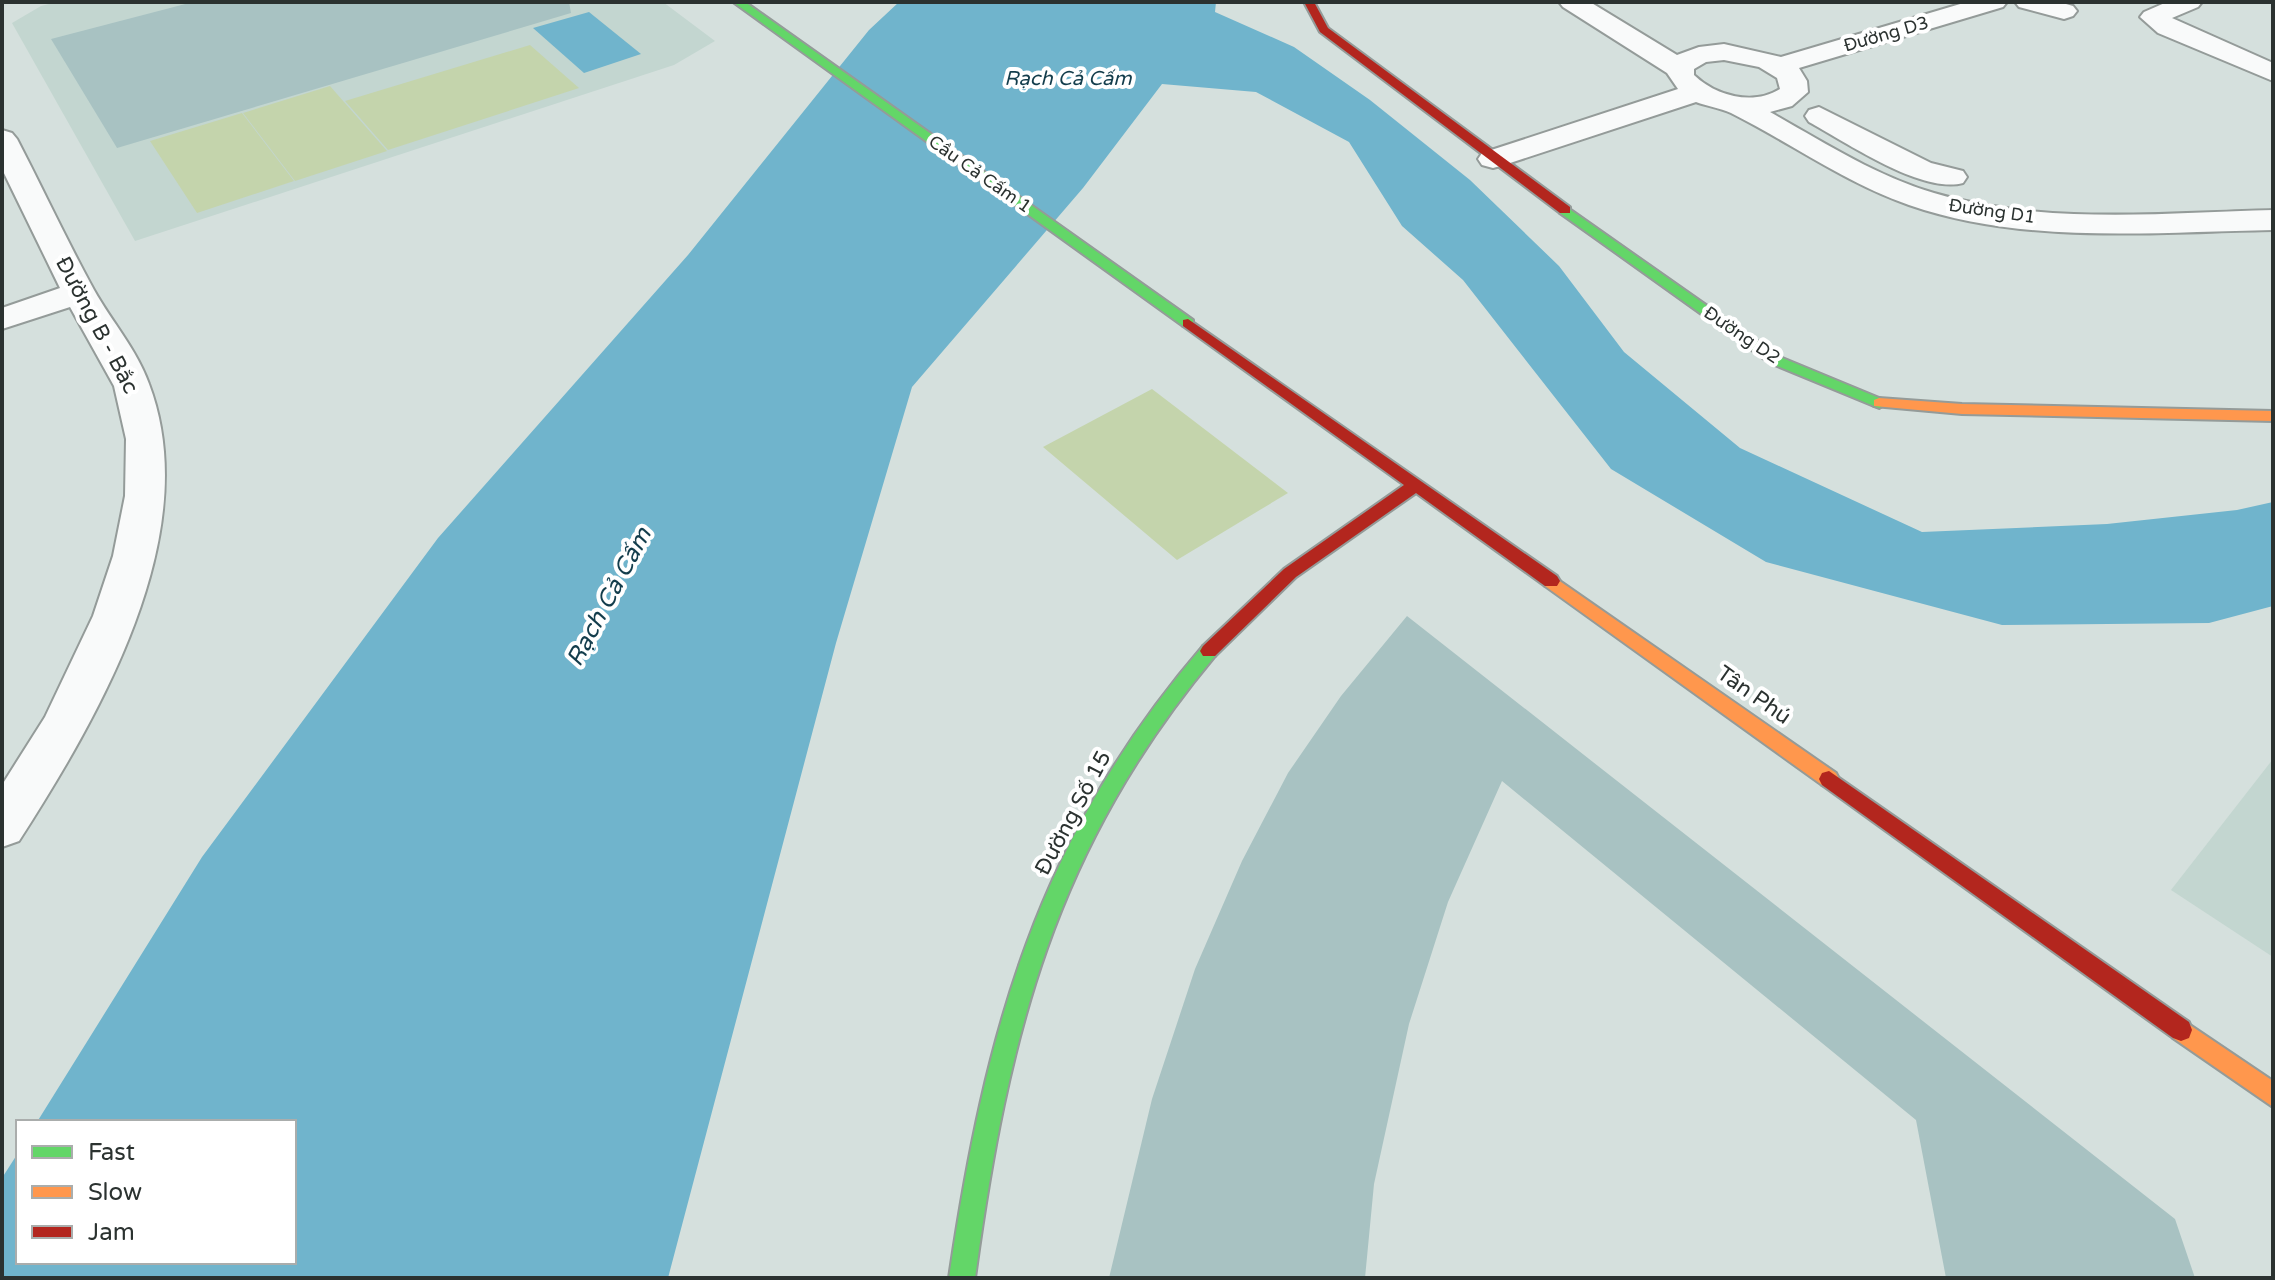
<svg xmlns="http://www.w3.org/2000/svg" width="2275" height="1280" viewBox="0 0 2275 1280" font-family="'Varela Round',sans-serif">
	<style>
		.built { fill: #c3d6d0 }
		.green { fill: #c4d4ac }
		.water { fill: #70b4cc }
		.building { fill: #a8c2c2 }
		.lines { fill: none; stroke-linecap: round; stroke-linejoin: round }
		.street-casing { stroke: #949b99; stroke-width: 4 }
		.fast-casing { stroke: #949b99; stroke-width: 4 }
		.slow-casing { stroke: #949b99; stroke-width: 4 }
		.jam-casing { stroke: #949b99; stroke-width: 4 }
		.street { fill: #f9fafa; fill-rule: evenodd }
		.fast { fill: #63d668; fill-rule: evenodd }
		.slow { fill: #ff974d; fill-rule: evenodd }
		.jam { fill: #b3261e; fill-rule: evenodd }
		.labels { text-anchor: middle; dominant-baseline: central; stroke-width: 8; stroke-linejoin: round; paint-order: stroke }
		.far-street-label { font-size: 18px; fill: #2b3230; stroke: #fff }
		.far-water-label { font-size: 20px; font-style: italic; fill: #133d4c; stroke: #fff }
		.street-label { font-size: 22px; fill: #2b3230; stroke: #fff }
		.water-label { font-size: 24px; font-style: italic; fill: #133d4c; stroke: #fff }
	</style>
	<rect width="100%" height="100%" fill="#d5e0dd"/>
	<!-- built -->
	<g class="built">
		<path d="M57 2H663L715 41 674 65 135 241 12 23 41 6Z"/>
		<path d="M2273 759V957L2171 890Z"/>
	</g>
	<!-- green -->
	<g class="green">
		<path d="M530 45 579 88 388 150 345 101Z"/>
		<path d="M330 86 387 151 295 181 243 113Z"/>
		<path d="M242 113 294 181 197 213 150 141Z"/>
		<path d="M1152 389 1288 493 1177 560 1043 447Z"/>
	</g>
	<!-- water -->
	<g class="water">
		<path d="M899 2H1216L1215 12 1294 47 1370 100 1470 180 1559 266 1624 352 1740 448 1922 532 2107 524 2237 510 2273 502V606L2209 623 2002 625 1766 562 1611 469 1463 280 1402 226 1349 142 1256 92 1162 84 1083 188 912 387 836 643 668 1278H2V1178L18 1153V1262H294V1122H37L202 857 438 538 688 255 869 30Z"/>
		<path d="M589 12 641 54 584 73 533 28Z"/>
	</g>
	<!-- building -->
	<g class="building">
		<path d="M193 2H569L571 13 117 148 51 39Z"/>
		<path d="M1407 616 2175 1219 2195 1278H1946L1916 1120 1502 781 1448 902 1409 1024 1374 1184 1365 1278H1109L1152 1099 1195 969 1242 861 1288 773 1341 696Z"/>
	</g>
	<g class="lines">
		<!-- street casing -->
		<g class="street-casing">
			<g id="street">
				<path d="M1559 2H1590L1677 55 1699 47 1724 44 1781 57 1967 2H2007L2003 7 1799 68 1807 81 1808 92 1792 106 1770 112C1823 142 1876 176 1934 193 2042 225 2162 213 2273 210V230C2154 232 2024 245 1909 205 1845 183 1791 143 1731 113 1720 108 1707 106 1696 102L1504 165 1493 168 1482 165 1478 159 1482 153 1678 89 1667 73 1563 7ZM1724 60 1759 67 1777 78 1780 89C1753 106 1716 96 1694 75V69L1706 62Z"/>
				<path d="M2015 2H2059L2073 6 2077 11 2073 16 2064 19 2019 7Z"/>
				<path d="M2167 2H2202L2198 7 2172 18 2273 63V81L2158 33 2140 17 2144 12Z"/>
				<path d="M1819 107 1931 163 1963 171 1967 177 1963 183C1921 194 1846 142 1809 122L1805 116 1809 110Z"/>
				<path d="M2 130 12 133 17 139C43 189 67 241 94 290 112 322 137 350 149 384 206 534 98 718 19 841L2 847V785L45 717 93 616 113 556 125 496 126 439 114 386 70 307 2 329V308L60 288 2 169Z"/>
			</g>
		</g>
		<!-- fast casing -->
		<g class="fast-casing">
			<g id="fast">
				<path d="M733 2H745L1193 320V326H1183Z"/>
				<path d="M1565 206 1780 357 1884 400 1887 403 1879 408 1874 406 1770 363 1560 213 1559 210Z"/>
				<path d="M1209 644 1215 646 1218 651 1215 656C1054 849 1008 1035 975 1278H949C985 1032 1037 839 1203 646Z"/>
			</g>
		</g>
		<!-- slow casing -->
		<g class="slow-casing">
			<g id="slow">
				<path d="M1879 398 1962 404 2273 411V421L1962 414 1874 406V400Z"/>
				<path d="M1551 575 1836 773 1839 779 1836 785 1829 787 1822 785 1545 586 1542 581Z"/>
				<path d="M2181 1019 2273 1081V1107L2173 1038 2170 1030 2173 1022Z"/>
			</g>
		</g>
		<!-- jam casing -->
		<g class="jam-casing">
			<g id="jam">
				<path d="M1304 2H1314L1328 28 1570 207V213H1560L1320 32Z"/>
				<path d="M1188 319 1557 576 1560 581 1557 586H1545L1416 493 1296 577 1215 656H1203L1200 651 1203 646 1284 569 1404 485 1183 326V320Z"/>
				<path d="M1829 771 2189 1022 2192 1030 2189 1038 2181 1041 2173 1038 1822 785 1819 779 1822 773Z"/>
			</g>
		</g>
		<!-- street -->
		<use href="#street" class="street"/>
		<!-- fast -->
		<use href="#fast" class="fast"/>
		<!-- slow -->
		<use href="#slow" class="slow"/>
		<!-- jam -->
		<use href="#jam" class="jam"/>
	</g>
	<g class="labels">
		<!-- far-street labels -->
		<g class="far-street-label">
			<text transform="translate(1886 34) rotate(-16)">Đường D3</text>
			<text transform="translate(980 174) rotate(35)">Cầu Cả Cấm 1</text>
			<text transform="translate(1992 211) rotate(8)">Đường D1</text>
			<text transform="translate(1742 335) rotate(34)">Đường D2</text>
		</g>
		<!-- far-water labels -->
		<g class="far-water-label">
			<text x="1068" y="79">Rạch Cả Cấm</text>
		</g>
		<!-- street labels -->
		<g class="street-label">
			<text transform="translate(97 325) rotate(62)">Đường B - Bắc</text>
			<text transform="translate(1754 695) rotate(35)">Tân Phú</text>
			<text transform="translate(1073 813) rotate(-62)">Đường Số 15</text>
		</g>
		<!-- water labels -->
		<g class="water-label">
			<text transform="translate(609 597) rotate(-62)">Rạch Cả Cấm</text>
		</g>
	</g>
	<!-- border -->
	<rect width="2275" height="1280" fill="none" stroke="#2b3230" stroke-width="8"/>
	<!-- legend -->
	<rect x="16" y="1120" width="280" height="144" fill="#ffffff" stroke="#aaadac" stroke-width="2"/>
	<rect x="32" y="1146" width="40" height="12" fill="#63d668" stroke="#aaadac" stroke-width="2"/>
	<text x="88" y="1160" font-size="24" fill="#2b3230">Fast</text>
	<rect x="32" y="1186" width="40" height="12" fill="#ff974d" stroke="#aaadac" stroke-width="2"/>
	<text x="88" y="1200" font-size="24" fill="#2b3230">Slow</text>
	<rect x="32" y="1226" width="40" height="12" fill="#b3261e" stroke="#aaadac" stroke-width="2"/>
	<text x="88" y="1240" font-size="24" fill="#2b3230">Jam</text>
</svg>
